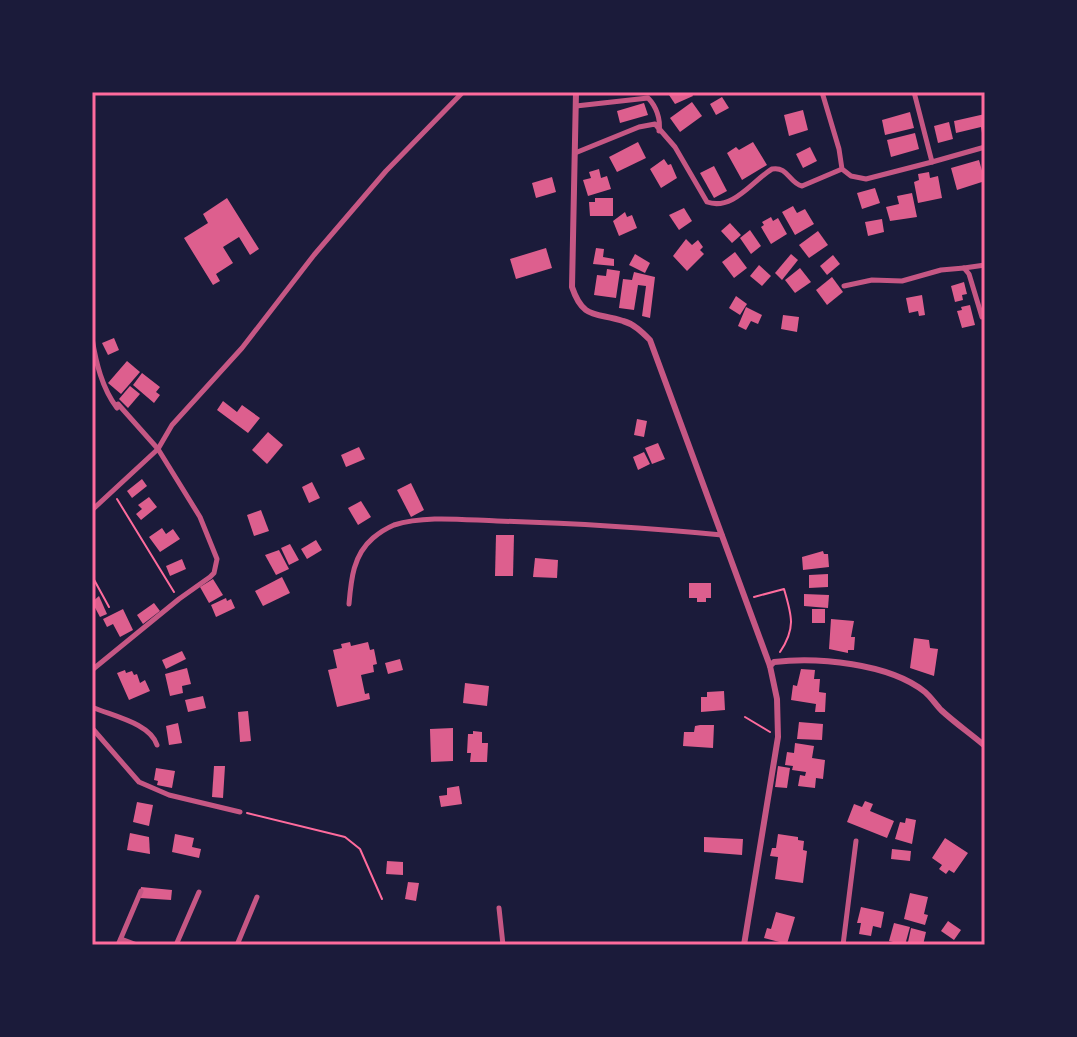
<svg xmlns="http://www.w3.org/2000/svg" width="1077" height="1037" viewBox="0 0 1077 1037" font-family="'Sofia Sans Condensed',sans-serif">
	<style>
		.building { fill: #dd5f8e }
		.lines { fill: none; stroke-linecap: round; stroke-linejoin: round }
		.path { stroke: #ff6b9d; stroke-width: 2 }
		.minor { stroke: #c65784; stroke-width: 5 }
		.tertiary { stroke: #c65784; stroke-width: 6 }
		.neatline { fill: none; stroke: #ff6b9d; stroke-width: 3 }
	</style>
	<rect width="100%" height="100%" fill="#1b1b3a"/>
	<!-- building -->
	<g class="building">
		<path d="M675 92H691L693 96 675 104 669 95Z"/>
		<path d="M722 97 729 108 716 115 710 104Z"/>
		<path d="M692 102 702 116 680 132 670 118Z"/>
		<path d="M644 103 648 115 620 123 617 111Z"/>
		<path d="M803 110 808 130 789 136 784 115Z"/>
		<path d="M910 112 914 128 885 135 882 120Z"/>
		<path d="M985 114V132L982 133 981 127 956 133 954 121Z"/>
		<path d="M949 122 953 139 938 143 934 126Z"/>
		<path d="M915 133 919 149 891 157 887 140Z"/>
		<path d="M638 142 646 158 617 172 609 157Z"/>
		<path d="M753 142 767 165 742 180 727 153 736 147 739 150Z"/>
		<path d="M810 147 817 161 803 168 796 154Z"/>
		<path d="M664 159 668 165 671 164 677 178 661 188 650 169Z"/>
		<path d="M979 160 985 181 957 190 951 168Z"/>
		<path d="M714 166 727 191 714 198 700 173Z"/>
		<path d="M599 169 601 178 607 176 611 189 588 196 583 180 591 178 589 172Z"/>
		<path d="M929 172 930 178 938 176 942 198 918 203 914 182 919 180 918 174Z"/>
		<path d="M552 177 556 192 536 198 532 183Z"/>
		<path d="M875 188 880 203 862 209 857 193Z"/>
		<path d="M912 193 917 217 890 221 886 207 899 204 897 196Z"/>
		<path d="M227 198 259 249 250 255 239 237 223 247 233 263 216 274 220 281 213 285 184 238 208 223 203 214Z"/>
		<path d="M595 198H613V216H590L589 202H595Z"/>
		<path d="M793 206 797 213 805 209 814 224 795 235 782 212Z"/>
		<path d="M684 208 692 221 679 230 669 215Z"/>
		<path d="M625 212 627 217 632 215 637 228 619 236 613 221Z"/>
		<path d="M771 217 773 221 778 218 787 234 771 244 761 227 764 225 762 222Z"/>
		<path d="M882 219 884 232 868 236 865 222Z"/>
		<path d="M730 223 741 235 732 243 721 231Z"/>
		<path d="M750 230 761 246 751 254 740 238Z"/>
		<path d="M818 231 828 245 809 258 799 245Z"/>
		<path d="M686 239 692 245 698 240 703 247 700 250 704 254 687 271 673 256Z"/>
		<path d="M546 248 552 268 516 279 510 259Z"/>
		<path d="M596 248 604 249 603 257 614 259V266L593 264Z"/>
		<path d="M735 252 747 268 734 278 722 262Z"/>
		<path d="M635 254 650 263 645 273 629 265Z"/>
		<path d="M791 254 798 260 782 280 775 273Z"/>
		<path d="M833 255 840 264 827 275 820 266Z"/>
		<path d="M759 265 771 276 762 286 750 276Z"/>
		<path d="M800 268 811 282 795 293 785 280Z"/>
		<path d="M607 269 620 271 616 298 594 295 597 275 606 276Z"/>
		<path d="M634 272 655 277 650 318 642 316 646 286 638 285 634 310 619 308 623 279 632 280Z"/>
		<path d="M832 277 843 292 827 305 816 290Z"/>
		<path d="M964 282 967 294 962 295 963 300 955 302 951 286Z"/>
		<path d="M922 295 925 315 919 316 918 311 909 313 906 298Z"/>
		<path d="M736 296 747 304 740 315 729 308Z"/>
		<path d="M970 305 975 325 962 328 957 311 962 310 961 307Z"/>
		<path d="M746 307 762 315 758 324 751 321 746 330 738 326Z"/>
		<path d="M783 315 799 317 797 332 781 329Z"/>
		<path d="M114 338 119 350 108 355 102 343Z"/>
		<path d="M127 361 140 372 121 394 108 383Z"/>
		<path d="M142 373 160 387 156 392 160 395 154 403 133 385Z"/>
		<path d="M130 386 140 394 128 408 119 399Z"/>
		<path d="M223 401 237 412 242 405 260 418 248 433 217 410Z"/>
		<path d="M637 419 647 421 644 437 634 435Z"/>
		<path d="M268 432 283 445 267 464 252 450Z"/>
		<path d="M658 443 665 459 652 464 645 448Z"/>
		<path d="M359 447 365 459 346 467 341 455Z"/>
		<path d="M644 452 650 464 638 470 633 457Z"/>
		<path d="M142 479 147 486 132 498 127 491Z"/>
		<path d="M312 482 320 498 309 503 302 487Z"/>
		<path d="M411 483 424 510 411 517 397 490Z"/>
		<path d="M149 497 157 507 141 520 136 514 142 509 138 505Z"/>
		<path d="M361 501 371 517 358 525 348 508Z"/>
		<path d="M261 510 269 531 254 536 247 515Z"/>
		<path d="M162 528 166 534 173 529 180 539 160 552 149 537Z"/>
		<path d="M496 535H514L513 576H495Z"/>
		<path d="M316 540 322 550 307 559 301 549Z"/>
		<path d="M290 544 299 560 289 565 281 548Z"/>
		<path d="M279 550 289 569 276 575 265 555Z"/>
		<path d="M823 551 824 554H828L829 567 803 570 802 557Z"/>
		<path d="M535 558 558 560 557 578 533 577Z"/>
		<path d="M182 559 186 569 170 576 166 566Z"/>
		<path d="M828 574V587L809 588V575Z"/>
		<path d="M282 577 290 593 263 606 255 591Z"/>
		<path d="M213 579 223 595 209 603 200 587Z"/>
		<path d="M689 583H711V598H706V602H697V598H689Z"/>
		<path d="M804 594 829 595 828 608 804 606Z"/>
		<path d="M99 596 107 614 100 617 92 602Z"/>
		<path d="M226 598 227 601 231 599 235 608 216 617 211 605Z"/>
		<path d="M154 603 160 611 143 624 137 615Z"/>
		<path d="M123 609 133 630 120 637 113 624 107 627 103 619Z"/>
		<rect x="812" y="609" width="13" height="14"/>
		<path d="M831 619 854 621 851 637H855L854 650H848V653L829 649Z"/>
		<path d="M914 638 929 640 930 648 938 649 934 676 910 668Z"/>
		<path d="M350 642 351 646 368 642 370 650 374 649 377 664 373 665 374 672 361 675 365 694 369 693 370 699 337 707 328 670 337 668 333 650 342 648 341 644Z"/>
		<path d="M182 651 186 659 166 669 162 660Z"/>
		<path d="M400 659 403 670 388 674 385 663Z"/>
		<path d="M187 668 191 684 182 686 183 693 170 696 165 674Z"/>
		<path d="M801 669 815 670 814 679H820L819 692 826 693 825 712H815L816 704 791 700 793 685 797 686Z"/>
		<path d="M125 670 126 673 132 671 134 675 137 674 140 683 145 680 150 691 129 700 117 673Z"/>
		<path d="M465 683 489 686 487 706 463 703Z"/>
		<path d="M724 691 725 710 701 712V697H707V692Z"/>
		<path d="M203 696 206 708 188 712 185 700Z"/>
		<path d="M248 711 251 741 240 742 238 712Z"/>
		<path d="M799 722 823 724 822 740 797 739Z"/>
		<path d="M178 723 182 743 169 745 166 726Z"/>
		<path d="M700 725H714L713 748 683 746 684 732H694L695 726Z"/>
		<path d="M453 728V761L431 762 430 729Z"/>
		<path d="M473 731 482 732V743H488L487 762H470L471 753H467L468 734H473Z"/>
		<path d="M795 743 814 746 812 758 825 760 823 779 816 778 815 788 798 786 800 775 805 776 806 772 792 770 793 766 785 765 787 752 794 753Z"/>
		<path d="M214 766H225L223 798 212 797Z"/>
		<path d="M778 766 790 768 787 788 775 787Z"/>
		<path d="M156 768 175 771 172 788 157 785 158 781 154 780Z"/>
		<path d="M459 786 462 804 441 807 439 796 447 795V788Z"/>
		<path d="M865 801 873 804 870 811 894 821 887 838 847 822 854 804 862 807Z"/>
		<path d="M137 802 153 805 149 826 133 822Z"/>
		<path d="M906 818 916 820 912 844 895 839 900 822 905 823Z"/>
		<path d="M130 833 149 837 150 854 127 850Z"/>
		<path d="M175 834 194 838 192 847 201 849 199 858 172 852Z"/>
		<path d="M778 834 798 837V840L804 841 803 850 807 851 803 883 775 879 778 857 770 856 772 848H776Z"/>
		<path d="M704 837 743 839 742 855 704 852Z"/>
		<path d="M945 838 968 853 954 873 949 870 946 874 939 869 942 865 932 858Z"/>
		<path d="M892 849 911 851 910 861 891 859Z"/>
		<path d="M387 861 403 862V875L386 874Z"/>
		<path d="M408 882 419 883 416 901 405 899Z"/>
		<path d="M141 887 172 890 171 900 140 898Z"/>
		<path d="M910 893 928 897 924 914 928 915 925 925 904 919Z"/>
		<path d="M861 907 884 912 881 928 873 926 871 936 859 934 861 923H857Z"/>
		<path d="M776 912 795 917 787 944 764 938 767 928 771 929Z"/>
		<path d="M948 921 961 930 954 940 941 931Z"/>
		<path d="M894 923 910 927 905 945 889 941Z"/>
		<path d="M911 928 926 932 923 945 908 942Z"/>
	</g>
	<g class="lines">
		<!-- path -->
		<g class="path">
			<path d="M117 499 174 592"/>
			<path d="M92 576 109 607"/>
			<path d="M754 597 784 589C792 616 796 628 780 652"/>
			<path d="M745 717 770 732"/>
			<path d="M247 813 345 837 360 849 382 899"/>
		</g>
		<!-- minor -->
		<g class="minor">
			<path d="M822 92 839 149 842 169 851 176 866 179 932 162"/>
			<path d="M914 92 932 162 985 147"/>
			<path d="M576 106 648 98C656 106 661 119 659 131"/>
			<path d="M575 153 639 127 655 124 675 147 707 202C733 211 752 181 772 169 788 166 789 183 802 186L842 169"/>
			<path d="M964 268 985 265"/>
			<path d="M844 286 872 280 902 281 941 270 964 268 969 274 982 317"/>
			<path d="M92 338C96 363 102 388 117 408L118 404 158 449 200 517 217 559 214 573 210 577 179 599 92 670"/>
			<path d="M92 510 158 449 172 425 242 348 314 255 386 171 463 92"/>
			<path d="M349 604C351 580 353 555 373 538 379 533 387 528 394 525 425 515 465 520 497 521 572 523 647 528 722 535"/>
			<path d="M92 707C112 716 150 723 157 745"/>
			<path d="M92 728 139 782 169 795 240 812"/>
			<path d="M499 908 503 945"/>
			<path d="M121 939 137 945"/>
			<path d="M118 945 141 891"/>
			<path d="M176 945 199 892"/>
			<path d="M237 945 257 897"/>
			<path d="M843 945 856 841"/>
		</g>
		<!-- tertiary -->
		<g class="tertiary">
			<path d="M576 92 572 287C583 320 596 312 623 321 634 324 642 332 650 340L770 666 777 699 778 737 744 945"/>
			<path d="M770 666 774 662C817 657 889 663 925 692 931 697 936 705 941 710 955 723 971 734 985 746"/>
		</g>
	</g>
	<!-- border -->
	<rect width="1077" height="1037" fill="none" stroke="#1b1b3a" stroke-width="188"/>
	<rect x="94" y="94" width="889" height="849" class="neatline"/>
</svg>
